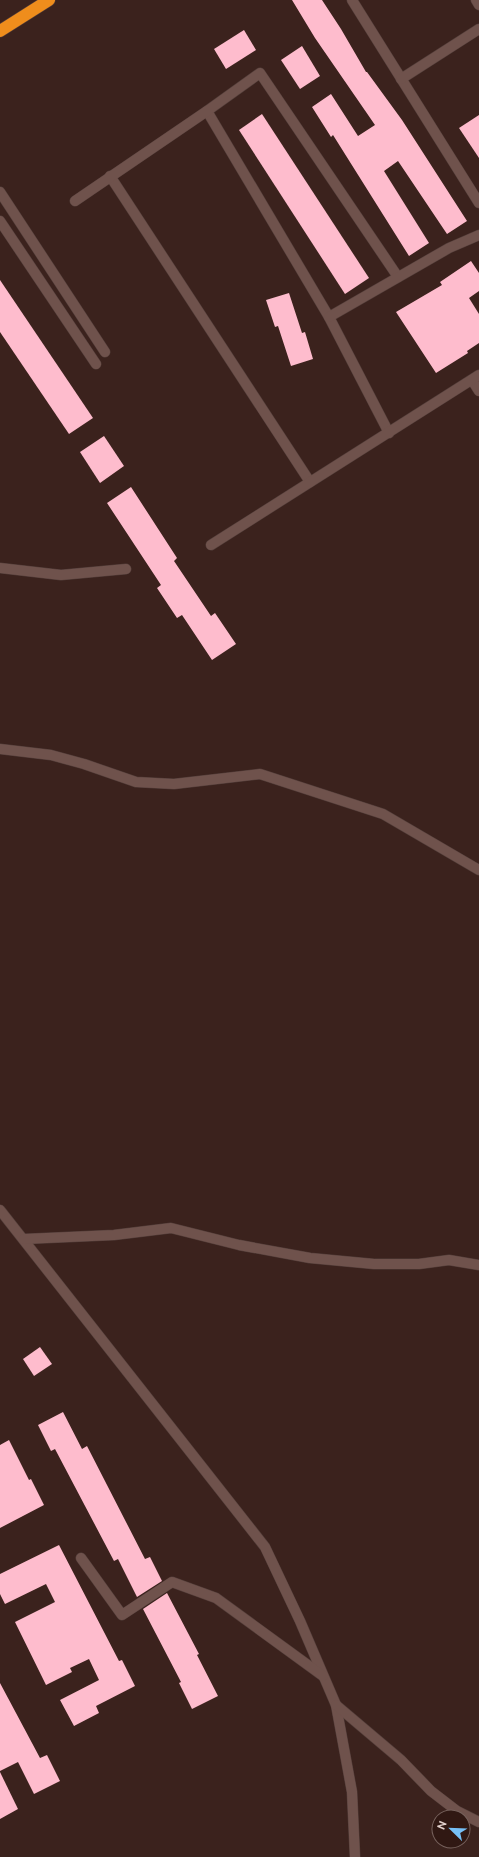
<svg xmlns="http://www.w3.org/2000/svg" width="479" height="1857" viewBox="0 0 479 1857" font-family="Ubuntu,sans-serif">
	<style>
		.building { fill: #febccd }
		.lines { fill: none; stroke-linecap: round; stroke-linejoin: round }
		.minor-casing { stroke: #533e3a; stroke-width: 11 }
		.highway-casing { stroke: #533e3a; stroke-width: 13 }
		.minor { stroke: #6f524c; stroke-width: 10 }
		.highway { stroke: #ef8d1c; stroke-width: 12 }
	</style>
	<rect width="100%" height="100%" fill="#3b221d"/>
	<!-- building -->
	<g class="building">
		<path d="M292 0H322L341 29 366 72H367L402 120 467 221 447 234 398 161 384 171 429 243 409 256 333 135 331 137 312 107 331 94 358 136 375 125 315 38Z"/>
		<path d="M244 30 256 50 226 69 214 49Z"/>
		<path d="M302 46 320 76 300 89 281 60Z"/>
		<path d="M262 114 369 278 345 294 239 130Z"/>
		<path d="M479 115V158L459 128Z"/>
		<path d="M471 261 479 273V291L469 298 479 314V343L467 351 468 353 436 373 396 312 442 285 440 282Z"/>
		<path d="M0 280 93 418 69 434 0 332Z"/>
		<path d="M289 293 302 333 305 332 313 359 291 366 278 326 275 327 266 300Z"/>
		<path d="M104 436 124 466 100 483 80 452Z"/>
		<path d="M131 487 177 558 174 561 211 616 215 613 236 644 212 660 182 615 177 618 157 588 161 585 107 503Z"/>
		<path d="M40 1347 52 1364 34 1376 23 1359Z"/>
		<path d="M63 1412 82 1449 87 1446 145 1559 150 1557 162 1581 137 1597 118 1559 114 1561 55 1449 51 1451 38 1425Z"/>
		<path d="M9 1440 29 1480 31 1479 44 1505 0 1528V1445Z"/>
		<path d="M59 1545 119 1661 122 1660 135 1686 96 1706 99 1713 74 1726 60 1700 99 1680 89 1659 70 1668 72 1672 46 1685 15 1622 55 1602 46 1584 5 1604 0 1594V1574Z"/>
		<path d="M167 1593 199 1654 197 1655 218 1696 192 1709 179 1683 181 1682 143 1609Z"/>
		<path d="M0 1683 40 1758 47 1755 60 1781 34 1794 18 1762 0 1771Z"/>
		<path d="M0 1772 18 1809 0 1819Z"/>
	</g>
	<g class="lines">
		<!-- minor casing -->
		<g class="minor-casing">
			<g id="minor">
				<path d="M352 0 479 203"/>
				<path d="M476 0 479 5"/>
				<path d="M401 79 479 29"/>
				<path d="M207 111 329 317 389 433"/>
				<path d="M110 176 310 482"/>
				<path d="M0 192 105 352"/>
				<path d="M75 201 207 111 260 73 398 277"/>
				<path d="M0 221 96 364"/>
				<path d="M329 317 449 248 479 235"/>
				<path d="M472 380 479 391"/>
				<path d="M211 545 479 375"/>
				<path d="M0 568 61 575 126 569"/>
				<path d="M0 749 51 755 84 764 136 782 174 784 260 774 383 814 479 870"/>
				<path d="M0 1210 265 1547 300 1621 336 1705 352 1792 355 1857"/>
				<path d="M24 1239 114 1235 171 1228 239 1245 310 1258 374 1264H419L449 1260 479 1265"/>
				<path d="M81 1558 122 1615 172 1582 216 1598 323 1676"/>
				<path d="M336 1705 401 1760 431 1791 457 1811 479 1822"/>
			</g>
		</g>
		<!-- highway casing -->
		<g class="highway-casing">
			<path id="highway" d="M0 31 49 0"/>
		</g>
		<!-- minor -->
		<use href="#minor" class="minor"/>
		<!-- highway -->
		<use href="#highway" class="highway"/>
	</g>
	<!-- north arrow -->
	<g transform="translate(451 1829) rotate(293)"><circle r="19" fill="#301813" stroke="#77625d"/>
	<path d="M0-3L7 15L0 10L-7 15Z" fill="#76c0f7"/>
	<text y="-6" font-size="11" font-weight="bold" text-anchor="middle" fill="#e2d1cd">N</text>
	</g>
</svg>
